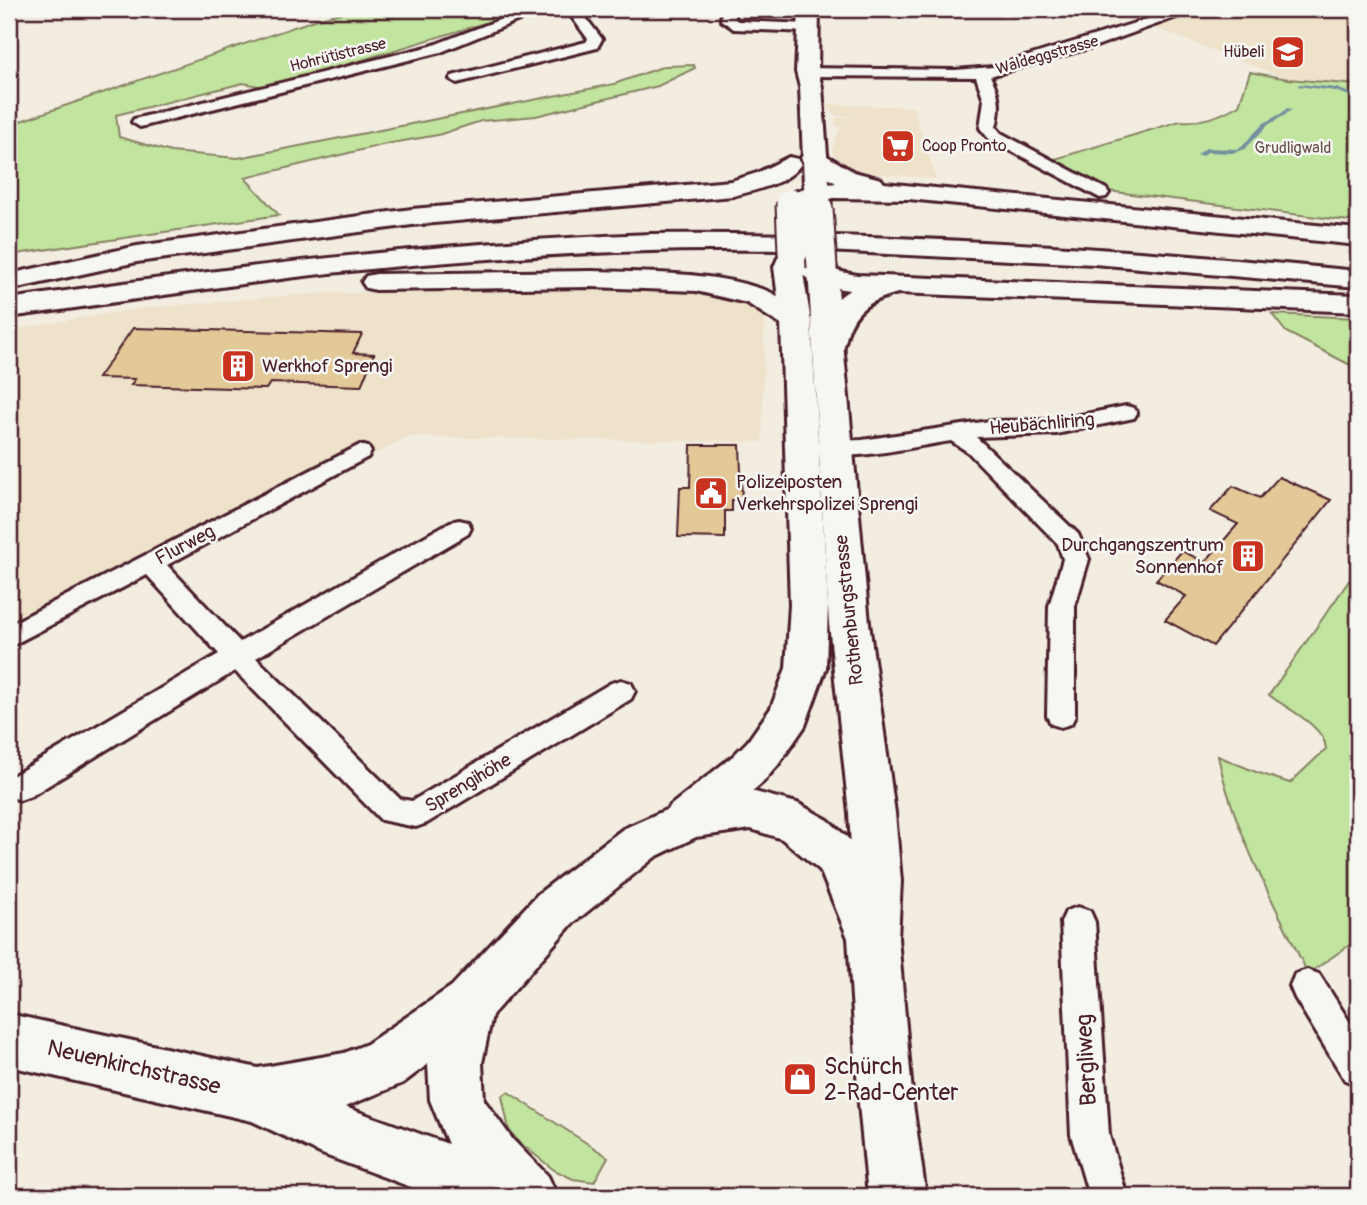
<svg xmlns="http://www.w3.org/2000/svg" width="1367" height="1205" viewBox="0 0 1367 1205" font-family="Pangolin,sans-serif">
	<style>
		.built { fill: #eee2ca }
		.green { fill: #c1e49e; stroke: #868264; stroke-width: 2 }
		.lines { fill: none; stroke-linecap: round; stroke-linejoin: round }
		.stream { fill: #72909f; fill-rule: evenodd }
		.building { fill: #e3c898; stroke: #4a1f2b; stroke-width: 2 }
		.minor-casing { stroke: #4a1f2b; stroke-width: 6 }
		.secondary-casing { stroke: #4a1f2b; stroke-width: 6 }
		.primary-casing { stroke: #4a1f2b; stroke-width: 6 }
		.motorway-casing { stroke: #4a1f2b; stroke-width: 6 }
		.minor { fill: #f6f6f2; fill-rule: evenodd }
		.secondary { fill: #f6f6f2; fill-rule: evenodd }
		.primary { fill: #f6f6f2; fill-rule: evenodd }
		.motorway { fill: #f6f6f2; fill-rule: evenodd }
		.secondary-bridge-casing { stroke: #4a1f2b; stroke-width: 33; stroke-linecap: butt }
		.secondary-bridge { stroke: #f6f6f2; stroke-width: 29 }
		.labels { text-anchor: middle; dominant-baseline: central; stroke-width: 5; stroke-linejoin: round; paint-order: stroke }
		.far-poi-label { font-size: 16px; fill: #4a1f2b; stroke: #f6f6f2; text-anchor: end }
		.far-street-label { font-size: 16px; fill: #4a1f2b; stroke: #f6f6f2 }
		.far-park-label { font-size: 16px; fill: #685048; stroke: #f6f6f2 }
		.poi-label { font-size: 19px; fill: #4a1f2b; stroke: #f6f6f2; text-anchor: start }
		.street-label { font-size: 19px; fill: #4a1f2b; stroke: #f6f6f2 }
		.near-street-label { font-size: 23px; fill: #4a1f2b; stroke: #f6f6f2 }
		.near-poi-label { font-size: 23px; fill: #4a1f2b; stroke: #f6f6f2; text-anchor: start }
	</style>
	<rect width="100%" height="100%" fill="#f2ede0"/>
	<filter id="ink" filterUnits="userSpaceOnUse"><feTurbulence type="fractalNoise" baseFrequency=".0143" numOctaves="2"/><feDisplacementMap in="SourceGraphic" scale="14" xChannelSelector="R" yChannelSelector="G"/><feConvolveMatrix kernelMatrix="1 2 1 2 8 2 1 2 1" color-interpolation-filters="sRGB"/></filter>
	<g filter="url(#ink)">
		<!-- built -->
		<g class="built">
			<path d="M1198 9H1358V85L1288 79 1147 25Z"/>
			<path d="M823 104 913 107 936 179 852 171 842 165 832 151 839 129 845 127 836 126V118L854 117 835 115Z"/>
			<path d="M490 289 700 292 765 311 762 442 407 437 9 651V330L136 309 307 294Z"/>
		</g>
		<!-- green -->
		<g class="green">
			<path d="M361 9H531L269 88 243 83 116 115 119 137 171 152 238 158 614 84 665 66 694 65 695 68 658 86 536 116 481 121 438 135 386 144 245 178 279 215 9 255V125L323 17Z"/>
			<path d="M1250 72 1288 79 1358 85V222L1107 191 1055 159 1180 121C1202 123 1220 116 1239 105Z"/>
			<path d="M1272 314 1358 318V369L1286 332Z"/>
			<path d="M1358 568V939L1308 974C1275 905 1234 832 1218 756L1256 772 1290 783 1326 749C1325 726 1286 708 1269 695Z"/>
			<path d="M508 1092 608 1157 594 1182 573 1179 554 1170 519 1142 509 1130 502 1096Z"/>
		</g>
		<g class="lines">
			<!-- stream -->
			<g class="stream">
				<path d="M1300 84 1336 88 1358 96V99L1335 91 1298 86V85Z"/>
				<path d="M1287 108 1292 109 1285 115 1268 125 1245 149 1232 153 1207 152 1202 156 1197 155 1206 148 1237 149 1241 147 1264 123 1282 113Z"/>
			</g>
		</g>
		<!-- building -->
		<g class="building">
			<path d="M133 328 362 334 353 353 374 354 361 386 270 383 266 389 131 385 135 379 98 378Z"/>
			<path d="M691 445H740L742 500H732V511H725V538L678 537 680 487H690Z"/>
			<path d="M1279 477 1331 500 1213 646 1165 620 1186 596 1156 580 1182 551 1205 562 1238 524 1210 511 1233 486 1260 498Z"/>
		</g>
		<g class="lines">
			<!-- minor casing -->
			<g class="minor-casing">
				<g id="minor">
					<path d="M528 9H546L441 52 140 127 132 122 134 119 431 46Z"/>
					<path d="M566 9H579L602 39 597 48 457 83 450 79 452 76 586 42 588 39Z"/>
					<path d="M722 9H734L735 19 738 21 809 24 816 28 809 32 734 29 721 20Z"/>
					<path d="M1180 9H1199L1099 45 990 76C1000 93 1001 108 996 127L1001 133 1106 189 1109 193 1106 197 1100 198 989 139 980 128 984 100 976 77 807 76 800 72 807 68 955 70 993 67Z"/>
					<path d="M1126 406 1134 408 1137 413 1134 418 1056 434 976 437 1078 534 1089 559 1075 606V716L1071 724 1061 727 1051 724 1047 716 1049 606 1063 559 1058 544 968 452 951 441C909 447 850 463 808 452L805 447 808 442 862 440 989 421 1056 420Z"/>
					<path d="M360 445 368 447 371 452 368 457 167 565 240 642 450 522 459 520 468 522 471 528 468 534 256 658 400 799 412 801 611 683 621 680 631 683 635 691 631 699 427 823 416 827 381 820 235 671 31 796 20 800 9 796V778L219 654 147 575 9 647V625Z"/>
					<path d="M1078 907 1090 911 1095 922 1109 1135 1127 1196H1089L1071 1135 1061 922 1066 911Z"/>
					<path d="M1307 970 1319 974 1358 1035V1085L1345 1080 1295 998 1290 986 1295 974Z"/>
				</g>
			</g>
			<!-- secondary casing -->
			<g class="secondary-casing">
				<g id="secondary">
					<path d="M799 9H819L818 72 822 87 831 209 827 215 818 217 809 215 805 209 800 87 796 72Z"/>
					<path d="M793 244 803 246 807 252 802 267 811 322 828 605 826 668 805 726 778 765 763 782 702 834 686 839 670 834 663 820 670 806 733 756 748 741 771 708 786 668 790 605 781 322 774 267 783 246Z"/>
					<path d="M822 259 832 261 836 267 869 623 895 813 901 881 898 938 890 954 873 961 856 954 848 938 853 881 849 813 829 623 808 267 812 261Z"/>
				</g>
			</g>
			<!-- primary casing -->
			<g class="primary-casing">
				<path id="primary" d="M751 791 797 803 828 820 852 842 872 876 898 938 913 1104 926 1196H868L859 1104 848 938 820 870 782 839 751 829 696 837 655 857 572 924 492 1015 482 1063 484 1100 513 1140 548 1176 557 1196H435L322 1154 252 1121 9 1066V1014L258 1068 344 1053 367 1044 452 986 538 894 623 829 686 801 714 794ZM428 1064 430 1100 448 1144 345 1107 403 1083Z"/>
			</g>
			<!-- motorway casing -->
			<g class="motorway-casing">
				<g id="motorway">
					<path d="M813 151 822 153 854 172 881 179 884 183 1358 229V245L909 199 833 198 791 212 782 209 778 204C789 188 818 185 836 183L804 163 801 158 804 153Z"/>
					<path d="M789 157 798 159 801 164C788 184 755 190 733 196L412 225 137 262 9 290V274L137 246 412 209 731 181 757 173Z"/>
					<path d="M652 234C888 232 1123 248 1358 271V287L1094 264 806 250C820 267 837 272 858 275L1356 295 1358 296V312L898 293C872 300 855 308 847 335 845 343 844 349 839 356L828 359 817 356 813 350C819 326 827 303 850 290 819 286 797 278 779 252L781 250C630 248 480 257 330 273 223 285 116 303 9 317V299C223 268 436 242 652 234Z"/>
					<path d="M592 271C650 273 709 271 765 290 779 295 793 308 806 316L811 322 806 328 796 331 786 328 747 303 696 291 592 287 376 290 366 288 362 282 366 276 376 274Z"/>
				</g>
			</g>
			<!-- minor -->
			<use href="#minor" class="minor"/>
			<!-- secondary -->
			<use href="#secondary" class="secondary"/>
			<!-- primary -->
			<use href="#primary" class="primary"/>
			<!-- motorway -->
			<use href="#motorway" class="motorway"/>
			<!-- secondary-bridge casing -->
			<g class="secondary-bridge-casing">
				<g id="secondary-bridge">
					<path d="M791 204 793 252"/>
					<path d="M818 209 822 267"/>
				</g>
			</g>
			<!-- secondary-bridge -->
			<use href="#secondary-bridge" class="secondary-bridge"/>
		</g>
	</g>
	<!-- icons -->
	<defs>
		<g id="school-square" transform="scale(1.75)"><rect x="-9" y="-9" width="18" height="18" rx="4" fill="#c8321e" stroke="#f6f6f2"/><path d="M0-5L7-2L0 1L-7-2ZM-4 1L0 2.5L4 1V4Q0 6-4 4Z" fill="#fff"/></g>
		<g id="supermarket-square" transform="scale(1.75)"><rect x="-9" y="-9" width="18" height="18" rx="4" fill="#c8321e" stroke="#f6f6f2"/><path d="M-6-5.5h2.5l.6 2H6L4.5 2H-2.5L-4.4-4H-6ZM-1.5 3.2a1.3 1.3 0 1 0 .1 0ZM3 3.2a1.3 1.3 0 1 0 .1 0Z" fill="#fff"/></g>
		<g id="building-square" transform="scale(1.75)"><rect x="-9" y="-9" width="18" height="18" rx="4" fill="#c8321e" stroke="#f6f6f2"/><path d="M-4-6H4V6H1V3H-1V6H-4ZM-2.5-4.3h1.7v1.8h-1.7ZM.8-4.3h1.7v1.8H.8ZM-2.5-1h1.7V.8h-1.7ZM.8-1h1.7V.8H.8Z" fill="#fff"/></g>
		<g id="civic-square" transform="scale(1.75)"><rect x="-9" y="-9" width="18" height="18" rx="4" fill="#c8321e" stroke="#f6f6f2"/><path d="M-.6-6.5H3V-4.5H.6V-3L4-1V1h2V6H-6V1h2V-1L-.6-3ZM-1.2 2.5V6h2.4V2.5Z" fill="#fff"/></g>
		<g id="shop-square" transform="scale(1.75)"><rect x="-9" y="-9" width="18" height="18" rx="4" fill="#c8321e" stroke="#f6f6f2"/><path d="M-5-2.5h2.3a2.7 3.5 0 0 1 5.4 0H5L5.5 6h-11ZM-1.5-2.5h3a1.5 2.3 0 0 0-3 0Z" fill="#fff"/></g>
	</defs>
	<g fill-rule="evenodd">
		<use href="#school-square" x="1288" y="52"/>
		<use href="#supermarket-square" x="898" y="146"/>
		<use href="#building-square" x="238" y="366"/>
		<use href="#civic-square" x="711" y="493"/>
		<use href="#building-square" x="1248" y="556"/>
		<use href="#shop-square" x="800" y="1079"/>
	</g>
	<g class="labels">
		<!-- far-poi labels -->
		<g class="far-poi-label">
			<text x="1264" y="52">Hübeli</text>
			<text x="922" y="146" text-anchor="start">Coop Pronto</text>
		</g>
		<!-- far-street labels -->
		<g class="far-street-label">
			<text transform="translate(338 55) rotate(-14)">Hohrütistrasse</text>
			<text transform="translate(1047 55) rotate(-16)">Waldeggstrasse</text>
		</g>
		<!-- far-park labels -->
		<g class="far-park-label">
			<text x="1293" y="148">Grudligwald</text>
		</g>
		<!-- poi labels -->
		<g class="poi-label">
			<text x="262" y="366">Werkhof Sprengi</text>
			<text x="736" y="482">Polizeiposten<tspan x="736" dy="22">Verkehrspolizei Sprengi</tspan></text>
			<text x="1224" y="545" text-anchor="end">Durchgangszentrum<tspan x="1224" dy="22">Sonnenhof</tspan></text>
		</g>
		<!-- street labels -->
		<g class="street-label">
			<text transform="translate(1042 424) rotate(-5)">Heubächliring</text>
			<text transform="translate(185 545) rotate(-28)">Flurweg</text>
			<text transform="translate(849 610) rotate(-96)">Rothenburgstrasse</text>
			<text transform="translate(468 783) rotate(-31)">Sprengihöhe</text>
		</g>
		<!-- near-street labels -->
		<g class="near-street-label">
			<text transform="translate(1086 1060) rotate(-93)">Bergliweg</text>
			<text transform="translate(134 1067) rotate(13)">Neuenkirchstrasse</text>
		</g>
		<!-- near-poi labels -->
		<g class="near-poi-label">
			<text x="824" y="1066">Schürch<tspan x="824" dy="26">2-Rad-Center</tspan></text>
		</g>
	</g>
	<!-- margin -->
	<rect width="1367" height="1205" fill="none" stroke="#f6f6f2" stroke-width="35"/>
	<rect x="18" y="18" width="1332" height="1170" fill="none" stroke="#4a1f2b" stroke-width="2.5" filter="url(#ink)"/>
</svg>
